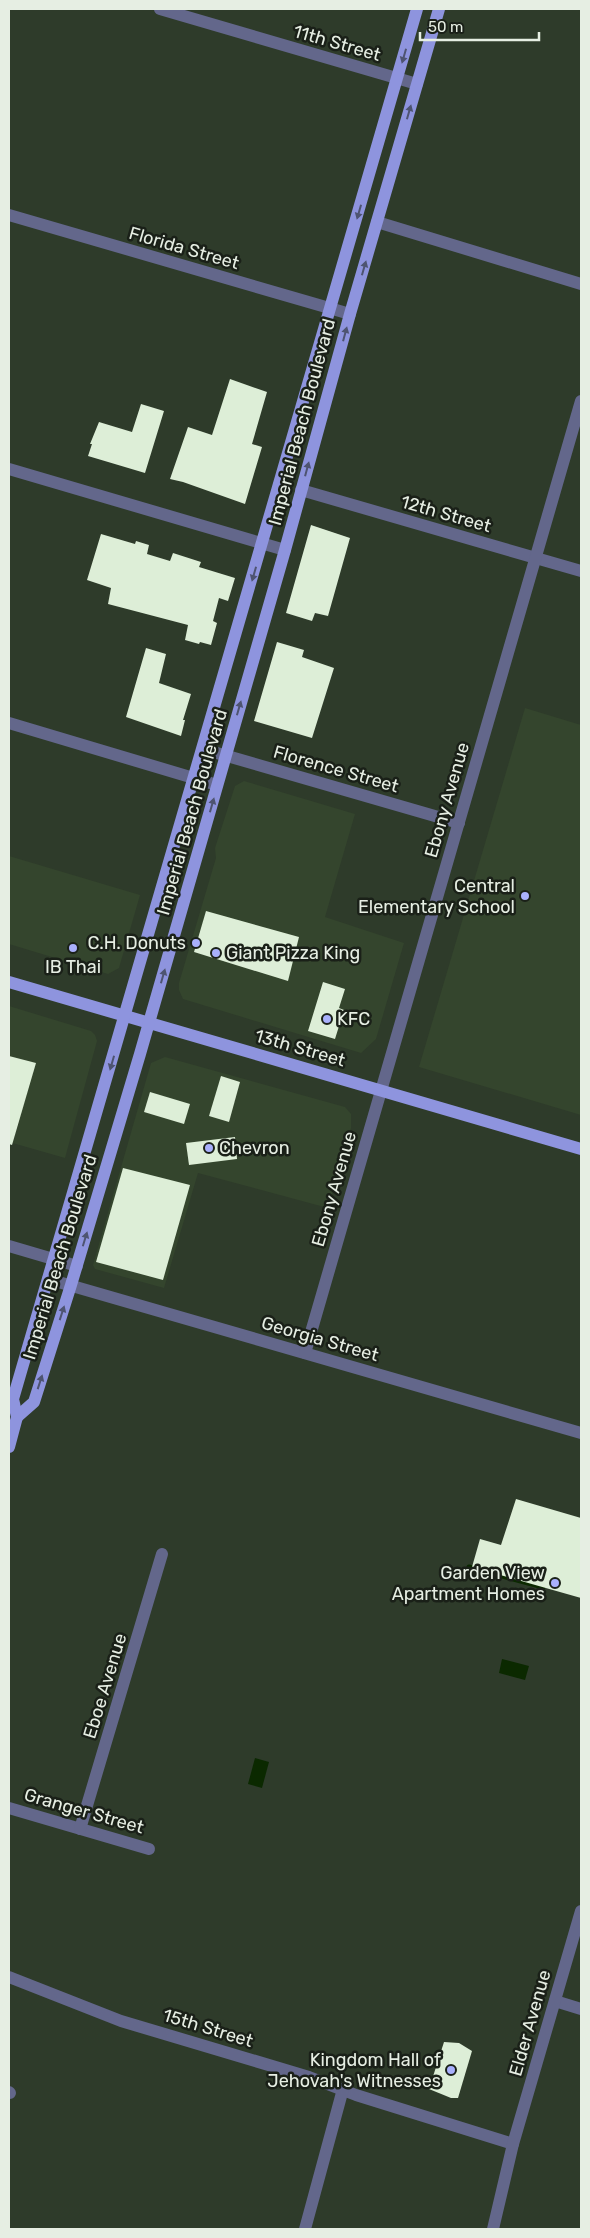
<svg xmlns="http://www.w3.org/2000/svg" width="590" height="2238" viewBox="0 0 590 2238" font-family="Rubik,sans-serif">
	<style>
		.built { fill: #34452d }
		.water { fill: #0b2900 }
		.lines { fill: none; stroke-linecap: round; stroke-linejoin: round }
		.stream { stroke: #0b2900; stroke-width: 5 }
		.building { fill: #ddeed7 }
		.minor { stroke: #63678b; stroke-width: 12 }
		.major { stroke: #8e94de; stroke-width: 12 }
		.oneway { fill: #4e5471 }
		.poi-dot { fill: #a9b0fc; stroke: #1a2018; stroke-width: 2 }
		.labels { text-anchor: middle; dominant-baseline: central; stroke-width: 5; stroke-linejoin: round; paint-order: stroke }
		.street-label { font-size: 18px; fill: #e6eee3; stroke: #1a2018 }
		.poi-label { font-size: 18px; fill: #e6eee3; stroke: #1a2018; text-anchor: end }
	</style>
	<rect width="100%" height="100%" fill="#2e3b2a"/>
	<!-- built -->
	<g class="built">
		<path d="M525 708 581 725V1115L419 1067Z"/>
		<path d="M244 781 355 814 325 917 404 943 376 1039 361 1053 183 999 179 990V983L216 858 215 848 235 786Z"/>
		<path d="M9 856 140 895 119 968 108 974 9 944Z"/>
		<path d="M9 1006 91 1031 95 1035 97 1041 65 1158 9 1142Z"/>
		<path d="M165 1057 345 1107 351 1114V1128L328 1208 198 1173 164 1288 95 1269 93 1265 151 1063Z"/>
	</g>
	<!-- water -->
	<g class="water">
		<path d="M502 1659 529 1666 525 1680 499 1673Z"/>
		<path d="M255 1758 269 1762 262 1788 248 1784Z"/>
	</g>
	<g class="lines">
		<!-- stream -->
		<path class="stream" d="M469 1567 543 1587"/>
	</g>
	<!-- building -->
	<g class="building">
		<path d="M230 379 267 392 252 444 262 447 245 504 183 482 170 479 188 427 212 435Z"/>
		<path d="M141 404 164 411 145 473 88 456 92 444H90L99 422 132 432Z"/>
		<path d="M311 525 350 538 328 616 315 613 312 621 286 613Z"/>
		<path d="M101 534 135 544 136 541 149 545 147 554 170 561 173 553 201 562 199 567 235 578 228 601 219 598 213 621 217 623 211 645 200 642 199 644 185 640 188 625 108 604 111 588 87 580Z"/>
		<path d="M277 642 304 650 302 657 334 668 312 738 254 721Z"/>
		<path d="M146 648 166 654 159 683 191 694 183 720H185L181 736 126 717Z"/>
		<path d="M206 911 299 937 288 981 194 952Z"/>
		<path d="M323 982 345 989 339 1008 344 1010 335 1039 308 1031Z"/>
		<path d="M9 1056 36 1063 12 1145 9 1144Z"/>
		<path d="M221 1076 240 1082 229 1122 209 1116Z"/>
		<path d="M150 1092 190 1104 184 1124 144 1112Z"/>
		<path d="M235 1137 237 1159 189 1165 186 1143Z"/>
		<path d="M123 1168 190 1185 163 1280 96 1262Z"/>
		<path d="M516 1499 581 1518V1598L472 1567 480 1539 501 1545Z"/>
		<path d="M444 2042 459 2043 472 2051 458 2098H451L429 2089Z"/>
	</g>
	<g class="lines">
		<!-- minor -->
		<g class="minor">
			<path d="M160 9 417 84"/>
			<path d="M9 215 350 314"/>
			<path d="M377 222 581 284"/>
			<path d="M9 469 285 550"/>
			<path d="M301 490 581 571"/>
			<path d="M9 723 217 785"/>
			<path d="M203 749 459 823"/>
			<path d="M9 1246 77 1266"/>
			<path d="M48 1279 581 1433"/>
			<path d="M305 1353 581 401"/>
			<path d="M9 1808 149 1849"/>
			<path d="M80 1829 162 1554"/>
			<path d="M9 1977 121 2021 309 2077 356 2095 513 2144"/>
			<path d="M555 2001 581 2009"/>
			<path d="M9 2092 10 2093"/>
			<path d="M305 2229 343 2089"/>
			<path d="M493 2229 513 2144 581 1911"/>
		</g>
		<!-- major -->
		<g class="major">
			<path d="M9 982 581 1149"/>
			<path d="M17 1417 34 1402 71 1285 140 1054 285 550 350 314 439 9"/>
			<path d="M9 1447 17 1417 13 1399 417 9"/>
		</g>
	</g>
	<!-- one-way arrows -->
	<defs><path id="oneway-solid" d="M-6-.8H1V-3.2L6.5 0L1 3.2V.8H-6Z" transform="scale(1.25)"/></defs>
	<g class="oneway">
		<use href="#oneway-solid" transform="translate(404 56) rotate(106)"/>
		<use href="#oneway-solid" transform="translate(409 112) rotate(-74)"/>
		<use href="#oneway-solid" transform="translate(359 212) rotate(106)"/>
		<use href="#oneway-solid" transform="translate(364 268) rotate(-74)"/>
		<use href="#oneway-solid" transform="translate(345 334) rotate(-75)"/>
		<use href="#oneway-solid" transform="translate(307 469) rotate(-75)"/>
		<use href="#oneway-solid" transform="translate(254 574) rotate(106)"/>
		<use href="#oneway-solid" transform="translate(239 708) rotate(-74)"/>
		<use href="#oneway-solid" transform="translate(212 805) rotate(-74)"/>
		<use href="#oneway-solid" transform="translate(163 976) rotate(-74)"/>
		<use href="#oneway-solid" transform="translate(112 1063) rotate(106)"/>
		<use href="#oneway-solid" transform="translate(85 1239) rotate(-73)"/>
		<use href="#oneway-solid" transform="translate(62 1313) rotate(-72)"/>
		<use href="#oneway-solid" transform="translate(40 1382) rotate(-72)"/>
	</g>
	<!-- markers -->
	<g class="poi-dot">
		<circle cx="525" cy="896" r="5"/>
		<circle cx="196" cy="943" r="5"/>
		<circle cx="73" cy="948" r="5"/>
		<circle cx="216" cy="953" r="5"/>
		<circle cx="327" cy="1019" r="5"/>
		<circle cx="209" cy="1148" r="5"/>
		<circle cx="555" cy="1583" r="5"/>
		<circle cx="451" cy="2070" r="5"/>
	</g>
	<g class="labels">
		<!-- street labels -->
		<g class="street-label">
			<text transform="translate(337 43) rotate(16)">11th Street</text>
			<text transform="translate(184 248) rotate(16)">Florida Street</text>
			<text transform="translate(302 422) rotate(-75)">Imperial Beach Boulevard</text>
			<text transform="translate(446 514) rotate(16)">12th Street</text>
			<text transform="translate(336 769) rotate(16)">Florence Street</text>
			<text transform="translate(447 800) rotate(-74)">Ebony Avenue</text>
			<text transform="translate(192 812) rotate(-74)">Imperial Beach Boulevard</text>
			<text transform="translate(300 1048) rotate(16)">13th Street</text>
			<text transform="translate(334 1189) rotate(-74)">Ebony Avenue</text>
			<text transform="translate(60 1257) rotate(-73)">Imperial Beach Boulevard</text>
			<text transform="translate(320 1339) rotate(16)">Georgia Street</text>
			<text transform="translate(105 1686) rotate(-73)">Eboe Avenue</text>
			<text transform="translate(84 1811) rotate(16)">Granger Street</text>
			<text transform="translate(530 2023) rotate(-74)">Elder Avenue</text>
			<text transform="translate(208 2028) rotate(17)">15th Street</text>
		</g>
		<!-- poi labels -->
		<g class="poi-label">
			<text x="515" y="886">Central<tspan x="515" dy="21">Elementary School</tspan></text>
			<text x="186" y="943">C.H. Donuts</text>
			<text x="226" y="953" text-anchor="start">Giant Pizza King</text>
			<text x="73" y="967" text-anchor="middle">IB Thai</text>
			<text x="337" y="1019" text-anchor="start">KFC</text>
			<text x="219" y="1148" text-anchor="start">Chevron</text>
			<text x="545" y="1573">Garden View<tspan x="545" dy="21">Apartment Homes</tspan></text>
			<text x="441" y="2060">Kingdom Hall of<tspan x="441" dy="21">Jehovah's Witnesses</tspan></text>
		</g>
	</g>
	<!-- border -->
	<rect width="590" height="2238" fill="none" stroke="#e6eee3" stroke-width="20"/>
	<!-- scale -->
	<path d="M420 32v8h119v-8" fill="none" stroke="#e6eee3" stroke-width="2.5"/>
	<text x="428" y="32" font-size="15" fill="#e6eee3" stroke="#1a2018" stroke-width="4" paint-order="stroke">50 m</text>
</svg>
